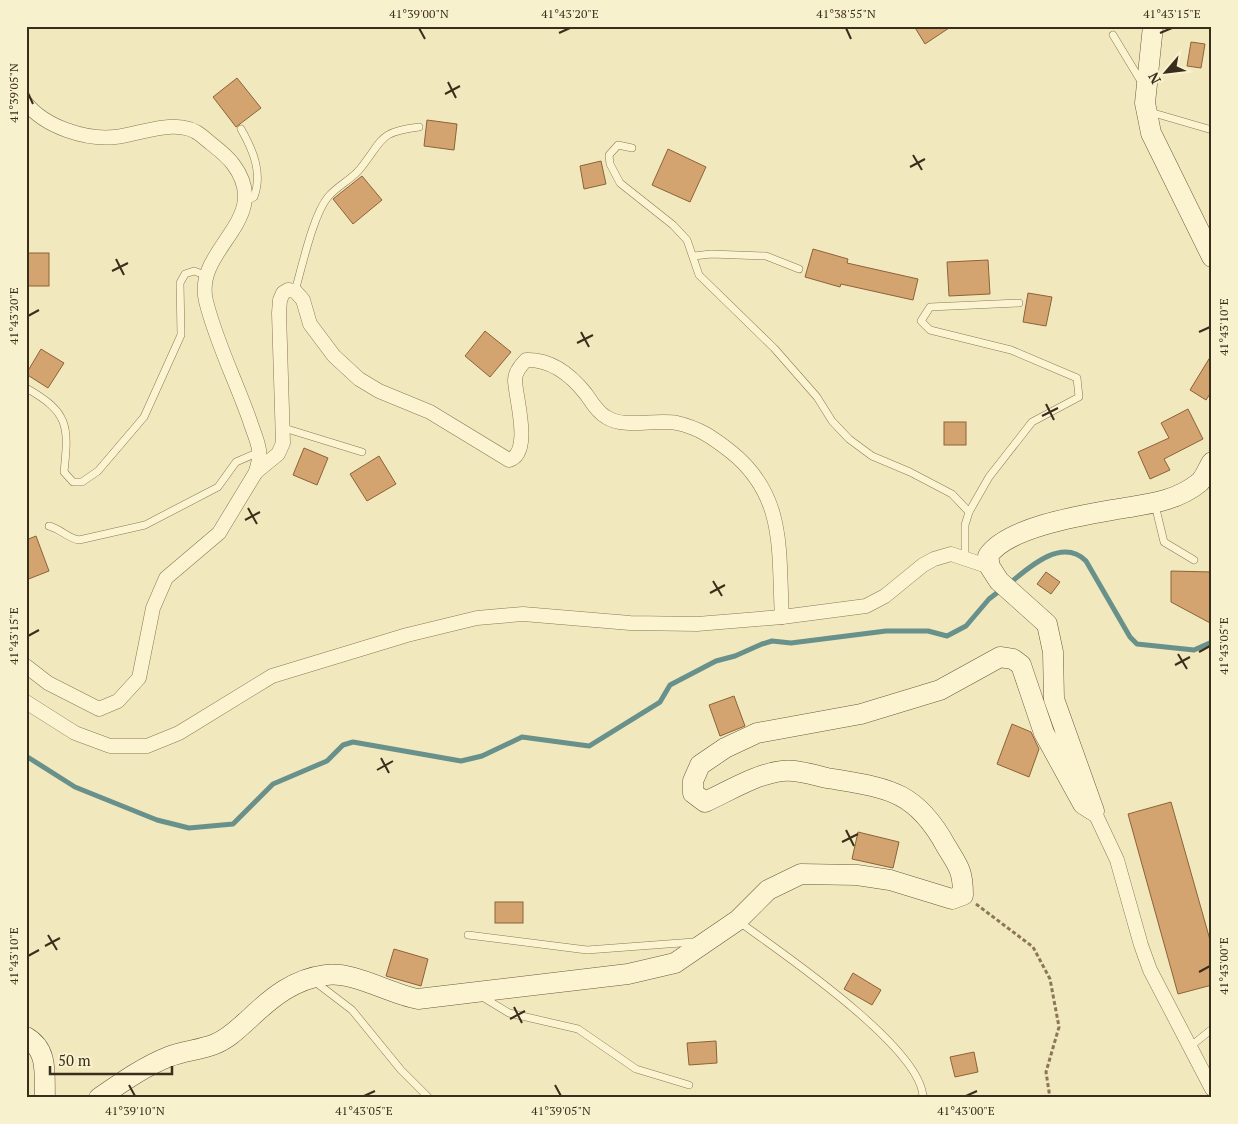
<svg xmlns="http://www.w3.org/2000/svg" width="1238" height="1124" viewBox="0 0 1238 1124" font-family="'PT Serif',serif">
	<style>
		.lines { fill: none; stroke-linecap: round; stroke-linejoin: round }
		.stream { stroke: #68918b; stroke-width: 5 }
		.building { fill: #d3a46f; stroke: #8c6338 }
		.lane-casing { stroke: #8b7755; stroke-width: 8 }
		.street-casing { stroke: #8b7755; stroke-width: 15 }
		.secondary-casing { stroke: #6d5838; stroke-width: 21 }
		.path { stroke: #8b7755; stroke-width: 3; stroke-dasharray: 4 2.5; stroke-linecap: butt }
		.lane { stroke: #fcf4d1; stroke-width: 7 }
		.street { stroke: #fcf4d1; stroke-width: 14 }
		.secondary { stroke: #fcf4d1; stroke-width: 20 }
		.ticks { fill: none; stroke: #392d1b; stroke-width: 2 }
		.neatline { fill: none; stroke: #392d1b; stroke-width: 2 }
		.ticks-label { font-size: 12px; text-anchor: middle; fill: #392d1b }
	</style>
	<rect width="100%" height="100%" fill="#f2e8bd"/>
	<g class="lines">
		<!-- stream -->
		<g class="stream">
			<path d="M1009 584C1029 567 1062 537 1086 561L1130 637 1137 644 1194 650 1212 642"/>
			<path d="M26 756 75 787 157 820 189 828 233 824 273 784 327 761 343 745 353 742 461 761 482 756 522 737 589 746 660 702 670 685 716 661 735 656 762 644 772 641 791 643 886 631H928L947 636 966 626 989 599 1002 589"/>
		</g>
	</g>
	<!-- building -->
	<g class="building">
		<path d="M914 26H952L925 44Z"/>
		<path d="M1191 42 1205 44 1201 68 1187 66Z"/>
		<path d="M237 78 261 108 236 127 213 97Z"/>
		<path d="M427 120 457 124 454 150 424 146Z"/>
		<path d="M668 149 706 167 690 202 652 185Z"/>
		<path d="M601 161 606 184 584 189 580 166Z"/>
		<path d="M362 176 382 200 353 224 333 199Z"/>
		<path d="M813 249 848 259 847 263 918 279 913 300 841 284 840 287 805 277Z"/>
		<rect x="26" y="253" width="23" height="33"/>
		<path d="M988 260 990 294 949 296 947 262Z"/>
		<path d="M1028 293 1052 297 1046 326 1023 322Z"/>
		<path d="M485 331 511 352 490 377 465 356Z"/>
		<path d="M41 349 64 363 48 388 26 374Z"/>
		<path d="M1212 354V391L1206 400 1190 390Z"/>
		<path d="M1188 409 1203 439 1164 459 1170 470 1150 479 1138 452 1169 438 1161 423Z"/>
		<rect x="944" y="422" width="22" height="23"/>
		<path d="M304 448 328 458 317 485 293 475Z"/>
		<path d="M379 456 396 484 367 501 350 474Z"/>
		<path d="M36 536 49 571 26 580V540Z"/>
		<path d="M1171 571 1212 572V624L1171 602Z"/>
		<path d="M1046 572 1060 582 1051 594 1037 584Z"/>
		<path d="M734 696 745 726 720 736 709 705Z"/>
		<path d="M1012 724 1031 732 1039 749 1029 777 997 764Z"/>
		<path d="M1171 802 1212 947V985L1178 994 1128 814Z"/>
		<path d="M858 832 899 842 893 868 852 859Z"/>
		<rect x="495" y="902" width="28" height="21"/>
		<path d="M394 949 428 959 421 986 386 976Z"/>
		<path d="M853 973 881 990 872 1005 844 989Z"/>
		<path d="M716 1041 717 1063 689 1065 687 1043Z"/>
		<path d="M974 1052 978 1072 955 1077 950 1057Z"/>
	</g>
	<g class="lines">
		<!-- lane casing -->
		<g class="lane-casing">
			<g id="lane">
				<path d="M1113 35 1142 83"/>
				<path d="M1150 112 1212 130"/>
				<path d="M241 129C253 150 263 173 254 197L246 201"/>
				<path d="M632 148 618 145 609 155 610 164 620 183 673 225 687 240 699 275 774 348 817 397 832 421 849 439 872 456 910 472 952 494 969 512 965 525V558"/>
				<path d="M694 256 711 254 766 256 799 269"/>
				<path d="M295 291C302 267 313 215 328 197 337 186 351 180 360 169 384 139 378 132 419 127"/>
				<path d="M26 388C69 412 69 426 64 472L73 482H82L98 471 144 417 181 335 180 283 185 274 194 271 205 275"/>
				<path d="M284 428 362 452"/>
				<path d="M1155 505 1164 542 1194 560"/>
				<path d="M969 512 989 477 1032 422 1079 397 1077 378 1011 350 930 330 921 321 930 307 1019 303"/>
				<path d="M49 526C61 529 67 538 79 540L145 525 218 487 236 462 259 452"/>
				<path d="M738 921C779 951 923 1048 923 1098"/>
				<path d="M468 935 587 950 694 942"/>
				<path d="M314 981 352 1010 401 1070 429 1098"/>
				<path d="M481 996 509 1013 578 1029 636 1069 689 1085"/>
				<path d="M1191 1046 1212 1029"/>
			</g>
		</g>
		<!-- street casing -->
		<g class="street-casing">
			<g id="street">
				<path d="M26 103C45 127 86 140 115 137 142 134 179 116 202 136 212 145 225 153 233 164 275 220 193 248 206 301 216 342 236 381 250 421 253 431 258 441 259 450 261 457 257 466 256 472"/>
				<path d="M26 666 48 683 99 709 118 701 139 678 153 608 166 578 219 533 256 472 278 454 283 443 279 313 280 300 283 293 288 290 295 291 303 300 310 324 334 356 359 379 379 391 430 412 509 460C533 453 515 396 515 380 515 372 520 366 526 360 551 359 571 375 586 394 591 401 597 412 606 417 625 429 655 419 677 423 699 428 712 437 730 451 787 496 778 552 782 617"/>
				<path d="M26 702 75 733 110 746H147L179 733 272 676 407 635 477 618 523 614 630 623 697 624 782 617 866 606 885 596 923 565 934 559 951 554 990 567"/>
				<path d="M1094 811 1117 860 1141 945 1150 970 1212 1089"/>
			</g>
		</g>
		<!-- secondary casing -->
		<g class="secondary-casing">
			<g id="secondary">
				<path d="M1153 26 1145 103 1151 133 1212 257"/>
				<path d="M26 1037C49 1050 44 1075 45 1098"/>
				<path d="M99 1098C121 1083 143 1067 168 1057 183 1051 200 1050 215 1044 228 1039 239 1028 249 1019 272 997 294 979 326 975 353 971 390 994 418 999L628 974 675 963 738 920 768 890 801 874 857 875 890 880 952 899 963 895C963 870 958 866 946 846 915 789 886 788 827 778 814 775 796 769 782 771 756 774 729 791 705 802L693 793V781L700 765 725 748 757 733 861 714 940 690 1000 657 1013 659 1021 665 1044 733 1083 804 1094 811 1054 699 1053 652 1047 624 999 581 990 567 988 556C1007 527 1083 515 1118 509 1147 504 1176 502 1200 482 1205 477 1208 468 1212 462"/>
			</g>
		</g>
		<!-- path -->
		<path class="path" d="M976 904 1033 947 1050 979 1059 1027 1046 1072 1050 1098"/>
		<!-- lane -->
		<use href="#lane" class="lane"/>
		<!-- street -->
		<use href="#street" class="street"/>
		<!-- secondary -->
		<use href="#secondary" class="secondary"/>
	</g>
	<!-- ticks -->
	<path class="ticks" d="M419 28 425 39M846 28 851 39M559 33 570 28M1160 33 1172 28M448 82 456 98M28 93 33 104M445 94 460 86M913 155 922 170M910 167 925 159M116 259 124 275M112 271 128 263M28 316 39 310M581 332 589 347M1199 332 1210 327M577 343 593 335M1046 404 1054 420M1042 416 1058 408M248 508 257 524M245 520 260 512M713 581 722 596M710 593 725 585M28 636 39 630M1199 652 1210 646M1178 654 1187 669M1175 665 1190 657M381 758 389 773M377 770 393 761M846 830 854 846M842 842 858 834M48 935 57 950M45 946 60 938M28 956 39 950M1199 972 1210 966M514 1007 522 1023M510 1019 525 1011M129 1085 135 1096M555 1085 561 1096M364 1096 375 1091M966 1096 977 1091"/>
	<!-- border -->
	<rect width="1238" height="1124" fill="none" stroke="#f8f1cd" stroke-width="55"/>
	<!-- north arrow -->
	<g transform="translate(1166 72) rotate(242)" stroke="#f8f1cd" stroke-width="4" paint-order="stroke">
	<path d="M0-4L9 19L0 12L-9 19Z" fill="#392d1b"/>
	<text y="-8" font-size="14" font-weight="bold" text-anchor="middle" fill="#392d1b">N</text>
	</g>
	<!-- scale -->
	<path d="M50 1066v8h122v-8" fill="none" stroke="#392d1b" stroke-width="2.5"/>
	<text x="58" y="1066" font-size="15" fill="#392d1b" stroke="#f8f1cd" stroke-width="4" paint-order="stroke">50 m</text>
	<rect x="28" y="28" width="1182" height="1068" class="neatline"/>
	<g class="ticks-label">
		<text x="419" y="18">41°39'00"N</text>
		<text x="570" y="18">41°43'20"E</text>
		<text x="846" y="18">41°38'55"N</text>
		<text x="1172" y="18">41°43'15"E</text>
		<text transform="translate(14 93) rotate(-90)" y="4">41°39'05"N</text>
		<text transform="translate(14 316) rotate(-90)" y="4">41°43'20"E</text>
		<text transform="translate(1224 327) rotate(-90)" y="4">41°43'10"E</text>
		<text transform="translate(14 636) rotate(-90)" y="4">41°43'15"E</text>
		<text transform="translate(1224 646) rotate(-90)" y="4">41°43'05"E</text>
		<text transform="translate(14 956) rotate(-90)" y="4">41°43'10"E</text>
		<text transform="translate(1224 966) rotate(-90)" y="4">41°43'00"E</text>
		<text x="135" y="1115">41°39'10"N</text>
		<text x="364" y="1115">41°43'05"E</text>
		<text x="561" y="1115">41°39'05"N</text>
		<text x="966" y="1115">41°43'00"E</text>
	</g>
</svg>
